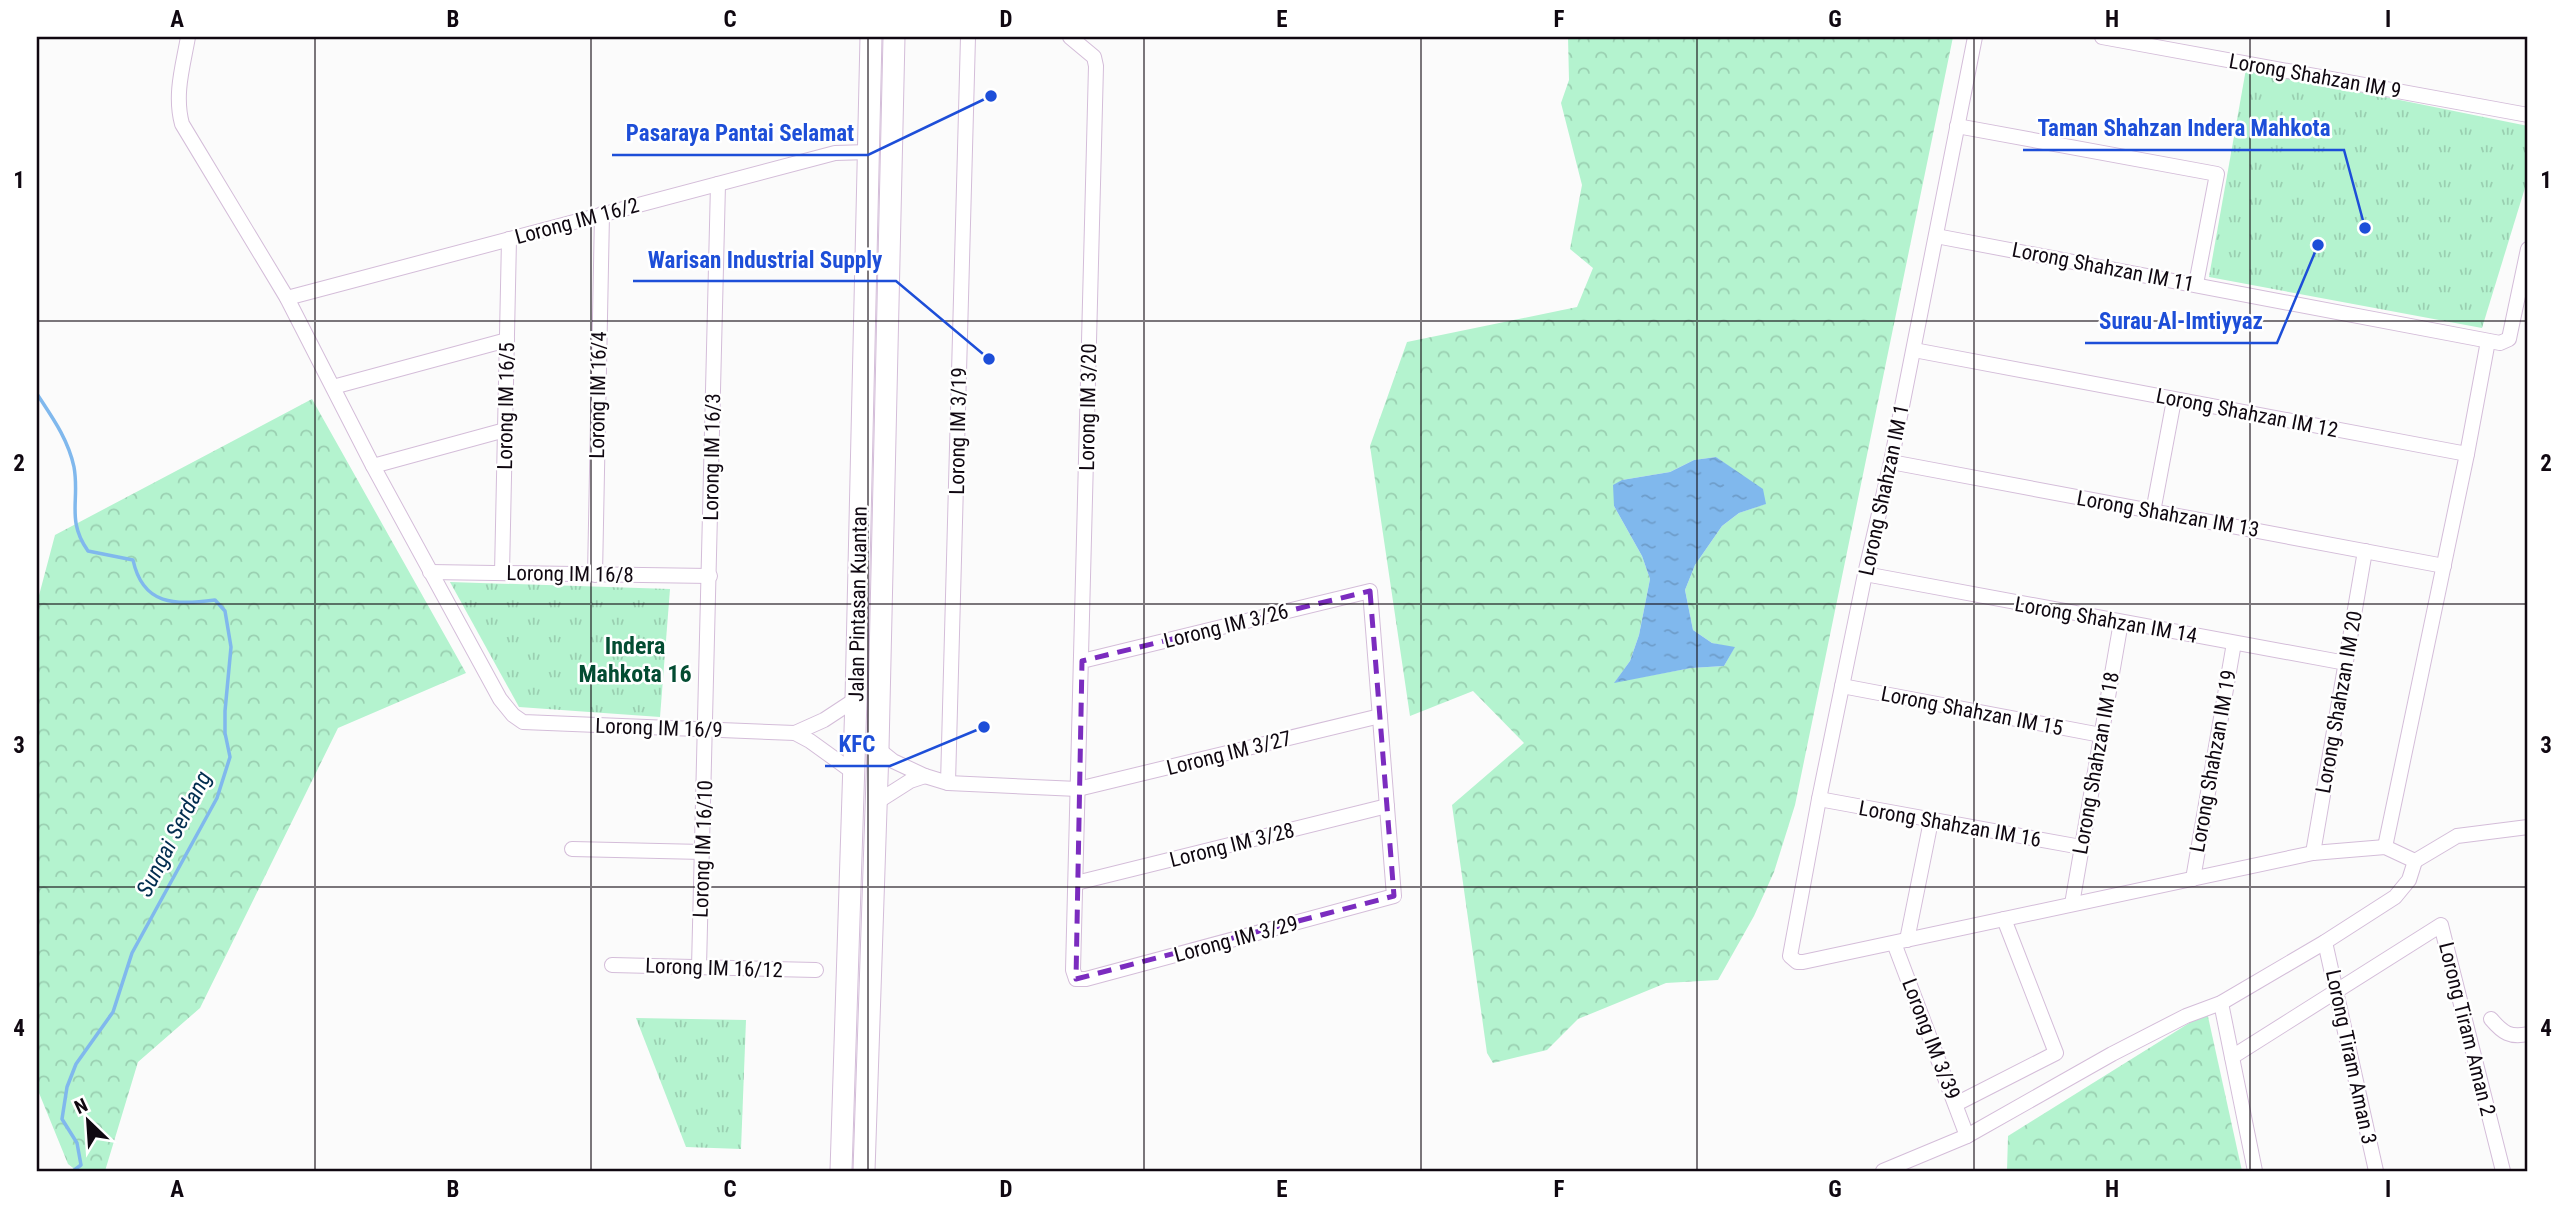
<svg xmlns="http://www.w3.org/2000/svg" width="2565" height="1208" viewBox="0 0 2565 1208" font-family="'Roboto Condensed',sans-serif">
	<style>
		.forest { fill: url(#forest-crowns); fill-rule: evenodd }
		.park { fill: url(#park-tufts) }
		.water { fill: url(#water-ripples) }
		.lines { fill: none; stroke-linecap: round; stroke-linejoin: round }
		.stream { stroke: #80b8ed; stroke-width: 3.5 }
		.minor-casing { stroke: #d4bdd9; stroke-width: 16 }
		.highway-casing { stroke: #d4bdd9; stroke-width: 23 }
		.minor { stroke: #fff; stroke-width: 14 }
		.highway { stroke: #fff; stroke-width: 21 }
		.marked { fill: none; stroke: #7b2cbf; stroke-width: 5; stroke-dasharray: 14 9; stroke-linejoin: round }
		.grid { fill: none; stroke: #100811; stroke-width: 2; stroke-opacity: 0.55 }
		.labels { text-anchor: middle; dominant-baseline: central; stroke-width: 5; stroke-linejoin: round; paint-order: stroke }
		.street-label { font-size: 21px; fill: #100811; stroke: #fff }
		.water-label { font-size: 23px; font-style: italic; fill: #022d4f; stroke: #fff }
		.quarter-label { font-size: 24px; font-weight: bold; fill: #034c32; stroke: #fff }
		.leader { fill: none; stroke: #1d4ed8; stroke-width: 2.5 }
		.callout-dot { fill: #1d4ed8; stroke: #fff; stroke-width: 2.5 }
		.callout-label { font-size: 23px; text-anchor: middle; font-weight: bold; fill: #1d4ed8; stroke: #fff; stroke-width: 5; stroke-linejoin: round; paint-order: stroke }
		.neatline { fill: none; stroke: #100811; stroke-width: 2.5 }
		.grid-label { font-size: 23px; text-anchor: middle; font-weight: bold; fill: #100811 }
	</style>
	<defs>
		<pattern id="forest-crowns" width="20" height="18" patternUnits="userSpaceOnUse" patternTransform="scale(1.75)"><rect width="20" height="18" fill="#b4f3cf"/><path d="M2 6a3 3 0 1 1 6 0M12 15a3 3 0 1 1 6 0" fill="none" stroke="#9acfb1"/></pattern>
		<pattern id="park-tufts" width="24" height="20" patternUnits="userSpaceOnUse" patternTransform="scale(1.75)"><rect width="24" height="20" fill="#b4f3cf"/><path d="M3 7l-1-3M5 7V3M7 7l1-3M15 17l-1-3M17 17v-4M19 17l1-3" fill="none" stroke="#9acfb1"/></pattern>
		<pattern id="water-ripples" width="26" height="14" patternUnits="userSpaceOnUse" patternTransform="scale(1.75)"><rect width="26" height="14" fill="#80b8ed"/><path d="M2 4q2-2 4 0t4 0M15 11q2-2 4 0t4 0" fill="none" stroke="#6e9dca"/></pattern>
	</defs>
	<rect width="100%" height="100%" fill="#fbfbfb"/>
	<!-- forest -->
	<g class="forest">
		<path d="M1568 37H1953L1795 805 1774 872 1754 916 1718 980 1666 983 1578 1019 1547 1050 1493 1063 1487 1053 1452 805 1524 743 1473 691 1410 716 1370 446 1407 342 1577 307 1593 268 1570 249 1582 185 1561 103 1569 80ZM1716 457 1735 471 1765 504 1739 513 1722 526 1695 565 1685 590 1693 630 1712 643 1734 648 1724 666 1691 668 1615 682 1630 661 1639 635 1650 579 1642 556 1614 506 1622 480 1670 472 1694 460Z"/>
		<path d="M312 399 466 673 338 728 200 1008 138 1062 105 1171H77L68 1164 37 1088V603L55 535Z"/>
		<path d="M2207 1012 2242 1171H2007L2008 1136Z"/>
	</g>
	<!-- park -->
	<g class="park">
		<path d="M2246 69 2528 126V178L2482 328 2209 277Z"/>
		<path d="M450 582 670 589 660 717 519 707Z"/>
		<path d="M636 1018 746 1020 741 1149 686 1147Z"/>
	</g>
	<!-- water -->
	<path class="water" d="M1716 457 1763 489 1766 504 1739 513 1722 526 1695 565 1685 590 1693 630 1712 643 1735 647 1724 666 1691 668 1614 683 1630 661 1639 635 1650 579 1642 556 1614 506 1613 485 1622 480 1670 472 1694 460Z"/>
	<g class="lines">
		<!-- stream -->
		<g class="stream">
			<path d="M37 394C52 417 68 439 74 467 80 500 66 520 88 551L133 560C143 606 175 605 215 600L225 611 231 647 225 711V733L230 757 217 798 132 953 113 1012 76 1064 67 1087 62 1119 77 1143 81 1165 73 1171"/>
			<path d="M37 1171H38"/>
		</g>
		<!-- minor casing -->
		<g class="minor-casing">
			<g id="minor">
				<path d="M188 37C183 66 174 94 182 124L287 298 373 466 500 699 513 715 523 722 795 733 824 720 856 699"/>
				<path d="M1070 37 1094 57 1096 66 1073 970 1076 979H1086L1394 896 1370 591 1082 661"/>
				<path d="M1975 37 1891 462 1865 574 1819 799 1790 956 1797 962H1803L2313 853 2385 847 2415 861"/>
				<path d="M2102 37 2528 115"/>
				<path d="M1957 126 2217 174 2196 284"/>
				<path d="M1936 236 2500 343 2509 339 2510 334 2528 249"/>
				<path d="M287 298 835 153 869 152"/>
				<path d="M1914 350 2467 454 2488 341"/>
				<path d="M333 387 507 340"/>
				<path d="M1891 462 2444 566"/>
				<path d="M373 466 505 430"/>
				<path d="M2153 512 2174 400"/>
				<path d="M430 572 710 576"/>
				<path d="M502 573 509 239"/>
				<path d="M1865 574 2346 663"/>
				<path d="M595 575 602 214"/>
				<path d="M1842 686 2101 735"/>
				<path d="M795 733 810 741 853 772"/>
				<path d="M878 749 893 761 925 776 948 783 1078 789 1380 716"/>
				<path d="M948 783 968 37"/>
				<path d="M1819 799 2081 847"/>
				<path d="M877 802 910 781 925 776"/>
				<path d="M2385 847 2467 454"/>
				<path d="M572 849 703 852"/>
				<path d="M2313 853 2365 551"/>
				<path d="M2415 861 2457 836 2528 827"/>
				<path d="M2193 879 2234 643"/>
				<path d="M1076 883 1387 806"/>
				<path d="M2072 904 2121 622"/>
				<path d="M1907 940 1931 821"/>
				<path d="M2325 942 2376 1171"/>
				<path d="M1894 943 1967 1136"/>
				<path d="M612 965 816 970"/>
				<path d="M699 967 718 184"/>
				<path d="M2221 1003 2255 1171"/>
				<path d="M2491 1019C2503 1033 2510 1038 2528 1034"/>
				<path d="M2232 1057 2441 925 2503 1171"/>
				<path d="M1956 1104 2056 1053 2004 919"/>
				<path d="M1883 1171 1967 1136 2112 1054 2186 1016 2221 1003 2325 942 2395 897 2409 880 2415 861"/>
			</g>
		</g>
		<!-- highway casing -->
		<g class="highway-casing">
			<g id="highway">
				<path d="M841 1171 856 699 871 37"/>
				<path d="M864 1171 878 749 894 37"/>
			</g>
		</g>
		<!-- minor -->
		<use href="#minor" class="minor"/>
		<!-- highway -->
		<use href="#highway" class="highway"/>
	</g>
	<!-- marked area -->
	<path class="marked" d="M1370 591 1394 896 1076 979 1082 661Z"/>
	<!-- grid -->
	<path class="grid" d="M315 37V1171M591 37V1171M868 37V1171M1144 37V1171M1421 37V1171M1697 37V1171M1974 37V1171M2250 37V1171M37 321H2528M37 604H2528M37 887H2528"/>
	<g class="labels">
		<!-- street labels -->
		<g class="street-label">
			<text transform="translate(2315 76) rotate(10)">Lorong Shahzan IM 9</text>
			<text transform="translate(577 221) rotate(-15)">Lorong IM 16/2</text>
			<text transform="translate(2103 267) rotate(11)">Lorong Shahzan IM 11</text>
			<text transform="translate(598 395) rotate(-89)">Lorong IM 16/4</text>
			<text transform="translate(506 406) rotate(-89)">Lorong IM 16/5</text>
			<text transform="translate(1088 407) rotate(-89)">Lorong IM 3/20</text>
			<text transform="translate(2247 413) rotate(11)">Lorong Shahzan IM 12</text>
			<text transform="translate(958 431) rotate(-89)">Lorong IM 3/19</text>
			<text transform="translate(712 457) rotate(-89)">Lorong IM 16/3</text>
			<text transform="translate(1884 490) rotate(-78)">Lorong Shahzan IM 1</text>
			<text transform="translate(2168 514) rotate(10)">Lorong Shahzan IM 13</text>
			<text transform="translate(570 574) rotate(1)">Lorong IM 16/8</text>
			<text transform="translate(858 604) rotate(-89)">Jalan Pintasan Kuantan</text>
			<text transform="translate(2106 620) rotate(10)">Lorong Shahzan IM 14</text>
			<text transform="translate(1226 626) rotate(-14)">Lorong IM 3/26</text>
			<text transform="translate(2339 702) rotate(-80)">Lorong Shahzan IM 20</text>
			<text transform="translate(1972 711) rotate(11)">Lorong Shahzan IM 15</text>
			<text transform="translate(659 728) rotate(2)">Lorong IM 16/9</text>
			<text transform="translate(1229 753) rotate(-14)">Lorong IM 3/27</text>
			<text transform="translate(2213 761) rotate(-80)">Lorong Shahzan IM 19</text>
			<text transform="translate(2096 763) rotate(-80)">Lorong Shahzan IM 18</text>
			<text transform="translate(1950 824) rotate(10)">Lorong Shahzan IM 16</text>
			<text transform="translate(1232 845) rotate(-14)">Lorong IM 3/28</text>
			<text transform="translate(703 849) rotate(-88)">Lorong IM 16/10</text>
			<text transform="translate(1236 939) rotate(-15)">Lorong IM 3/29</text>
			<text transform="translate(714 968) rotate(2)">Lorong IM 16/12</text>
			<text transform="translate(2467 1029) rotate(76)">Lorong Tiram Aman 2</text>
			<text transform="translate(1931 1039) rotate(69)">Lorong IM 3/39</text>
			<text transform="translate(2351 1057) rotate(78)">Lorong Tiram Aman 3</text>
		</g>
		<!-- water labels -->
		<g class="water-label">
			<text transform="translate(174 834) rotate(-63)">Sungai Serdang</text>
		</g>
		<!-- quarter labels -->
		<g class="quarter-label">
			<text x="635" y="646">Indera<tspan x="635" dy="28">Mahkota 16</tspan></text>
		</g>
	</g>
	<!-- callouts -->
	<path class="leader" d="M2365 228L2344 150H2023M991 96L868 155H612M989 359L896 281H633M2318 245L2277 343H2085M984 727L890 766H825"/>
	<g class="callout-dot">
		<circle cx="2365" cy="228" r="7"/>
		<circle cx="991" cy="96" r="7"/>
		<circle cx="989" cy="359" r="7"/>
		<circle cx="2318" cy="245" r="7"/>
		<circle cx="984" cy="727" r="7"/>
	</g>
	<g class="callout-label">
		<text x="2184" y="136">Taman Shahzan Indera Mahkota</text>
		<text x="740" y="141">Pasaraya Pantai Selamat</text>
		<text x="765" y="268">Warisan Industrial Supply</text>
		<text x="2181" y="329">Surau Al-Imtiyyaz</text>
		<text x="857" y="752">KFC</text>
	</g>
	<!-- border -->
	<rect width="2565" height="1208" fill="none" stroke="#ffffff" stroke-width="77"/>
	<!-- north arrow -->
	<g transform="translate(88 1121) rotate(335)" stroke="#ffffff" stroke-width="5" paint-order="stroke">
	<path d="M0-5L12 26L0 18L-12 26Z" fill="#100811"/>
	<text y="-10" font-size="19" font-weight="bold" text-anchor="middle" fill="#100811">N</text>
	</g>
	<rect x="38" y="38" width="2488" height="1132" class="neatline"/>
	<g class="grid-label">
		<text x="177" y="27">A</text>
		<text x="453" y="27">B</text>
		<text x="730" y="27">C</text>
		<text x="1006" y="27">D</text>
		<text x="1282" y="27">E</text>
		<text x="1559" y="27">F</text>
		<text x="1835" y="27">G</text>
		<text x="2112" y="27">H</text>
		<text x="2388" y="27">I</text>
		<text x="19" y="188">1</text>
		<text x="2546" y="188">1</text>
		<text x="19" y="471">2</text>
		<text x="2546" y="471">2</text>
		<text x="19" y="753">3</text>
		<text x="2546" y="753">3</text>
		<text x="19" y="1036">4</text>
		<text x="2546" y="1036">4</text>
		<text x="177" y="1197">A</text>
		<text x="453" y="1197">B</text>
		<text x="730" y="1197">C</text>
		<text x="1006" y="1197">D</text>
		<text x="1282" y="1197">E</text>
		<text x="1559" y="1197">F</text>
		<text x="1835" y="1197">G</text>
		<text x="2112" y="1197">H</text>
		<text x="2388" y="1197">I</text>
	</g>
</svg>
